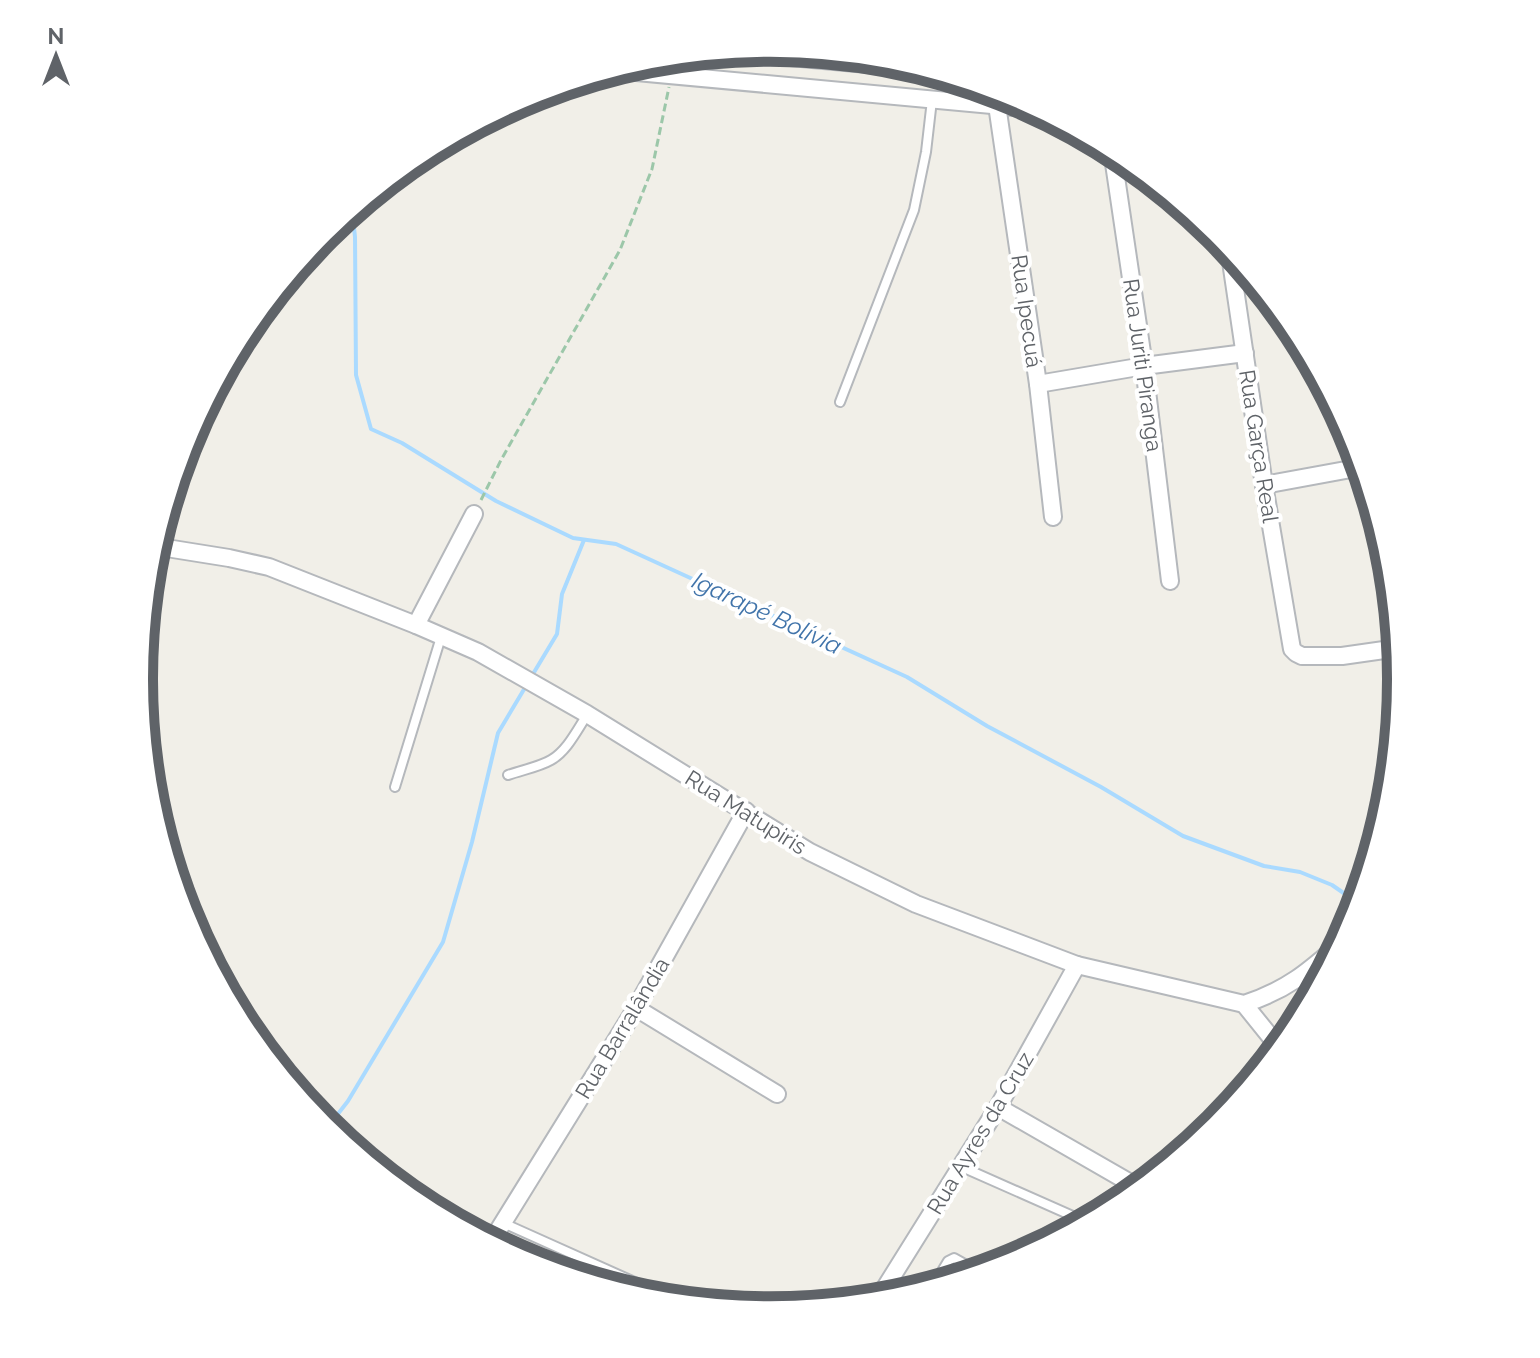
<svg xmlns="http://www.w3.org/2000/svg" width="1540" height="1358" viewBox="0 0 1540 1358" font-family="Raleway,sans-serif">
	<style>
		.lines { fill: none; stroke-linecap: round; stroke-linejoin: round }
		.stream { stroke: #aadaff; stroke-width: 4 }
		.lane-casing { stroke: #b5b8bc; stroke-width: 12 }
		.street-casing { stroke: #b5b8bc; stroke-width: 20 }
		.path { stroke: #9cc7a9; stroke-width: 3; stroke-dasharray: 8 4; stroke-linecap: butt }
		.lane { stroke: #fff; stroke-width: 8 }
		.street { stroke: #fff; stroke-width: 16 }
		.labels { text-anchor: middle; dominant-baseline: central; stroke-width: 8; stroke-linejoin: round; paint-order: stroke }
		.street-label { font-size: 22px; fill: #5f6368; stroke: #fff }
		.water-label { font-size: 24px; font-style: italic; fill: #4174aa; stroke: #fff }
		.rim { fill: none; stroke: #5f6368; stroke-width: 10 }
	</style>
	<rect width="100%" height="100%" fill="#f1efe8"/>
	<g class="lines">
		<!-- stream -->
		<g class="stream">
			<path d="M352 209 355 237 356 375 371 429 402 443 496 501 573 538 616 544 907 677 987 726 1101 787 1183 836 1264 866 1300 872 1332 885 1358 903"/>
			<path d="M530 679 557 634 562 594 584 540"/>
			<path d="M327 1128 348 1101 443 942 472 842 498 733 526 686"/>
		</g>
		<!-- lane casing -->
		<g class="lane-casing">
			<g id="lane">
				<path d="M840 402 914 210 926 152 932 100"/>
				<path d="M508 775C522 770 539 767 551 760 567 751 577 730 587 715"/>
				<path d="M395 787 441 637"/>
				<path d="M962 1167 1084 1221"/>
				<path d="M503 1223 648 1288"/>
				<path d="M933 1286 948 1261 954 1258 979 1272"/>
			</g>
		</g>
		<!-- street casing -->
		<g class="street-casing">
			<g id="street">
				<path d="M734 52 922 69"/>
				<path d="M615 70 1035 109"/>
				<path d="M997 105 1038 384 1053 517"/>
				<path d="M1112 150 1144 366 1170 581"/>
				<path d="M1229 248 1264 485 1292 649 1296 653 1302 656H1342L1398 648"/>
				<path d="M1038 384 1144 366 1245 353"/>
				<path d="M1264 485 1362 467"/>
				<path d="M1378 521 1394 607"/>
				<path d="M154 546 229 558 269 567 416 625 478 652 587 714 810 852 916 904 1077 965 1244 1004C1287 990 1308 972 1342 942"/>
				<path d="M416 625 474 514"/>
				<path d="M1244 1004 1273 1040 1282 1045"/>
				<path d="M636 1008 777 1094"/>
				<path d="M998 1107 1139 1188"/>
				<path d="M491 1242 636 1008 746 811"/>
				<path d="M878 1299 998 1107 1077 965"/>
			</g>
		</g>
		<!-- path -->
		<path class="path" d="M481 500 501 460 620 250 652 169 669 87"/>
		<!-- lane -->
		<use href="#lane" class="lane"/>
		<!-- street -->
		<use href="#street" class="street"/>
	</g>
	<g class="labels">
		<!-- street labels -->
		<g class="street-label">
			<text transform="translate(1027 311) rotate(82)">Rua Ipecuá</text>
			<text transform="translate(1143 365) rotate(82)">Rua Juriti Piranga</text>
			<text transform="translate(1259 446) rotate(81)">Rua Garça Real</text>
			<text transform="translate(746 812) rotate(32)">Rua Matupiris</text>
			<text transform="translate(622 1028) rotate(-59)">Rua Barralândia</text>
			<text transform="translate(980 1133) rotate(-59)">Rua Ayres da Cruz</text>
		</g>
		<!-- water labels -->
		<g class="water-label">
			<text transform="translate(767 613) rotate(25)">Igarapé Bolívia</text>
		</g>
	</g>
	<!-- crop -->
	<path d="M0 0H1540V1358H0ZM153 679a617 617 0 1 1 1234 0a617 617 0 1 1-1234 0Z" fill="#fff" fill-rule="evenodd"/>
	<path class="rim" d="M153 679a617 617 0 1 1 1234 0a617 617 0 1 1-1234 0Z"/>
	<!-- north arrow -->
	<g transform="translate(56 56)" stroke="#ffffff" stroke-width="6" paint-order="stroke">
	<path d="M0-6L14 30L0 20L-14 30Z" fill="#5f6368"/>
	<text y="-12" font-size="22" font-weight="bold" text-anchor="middle" fill="#5f6368">N</text>
	</g>
</svg>
